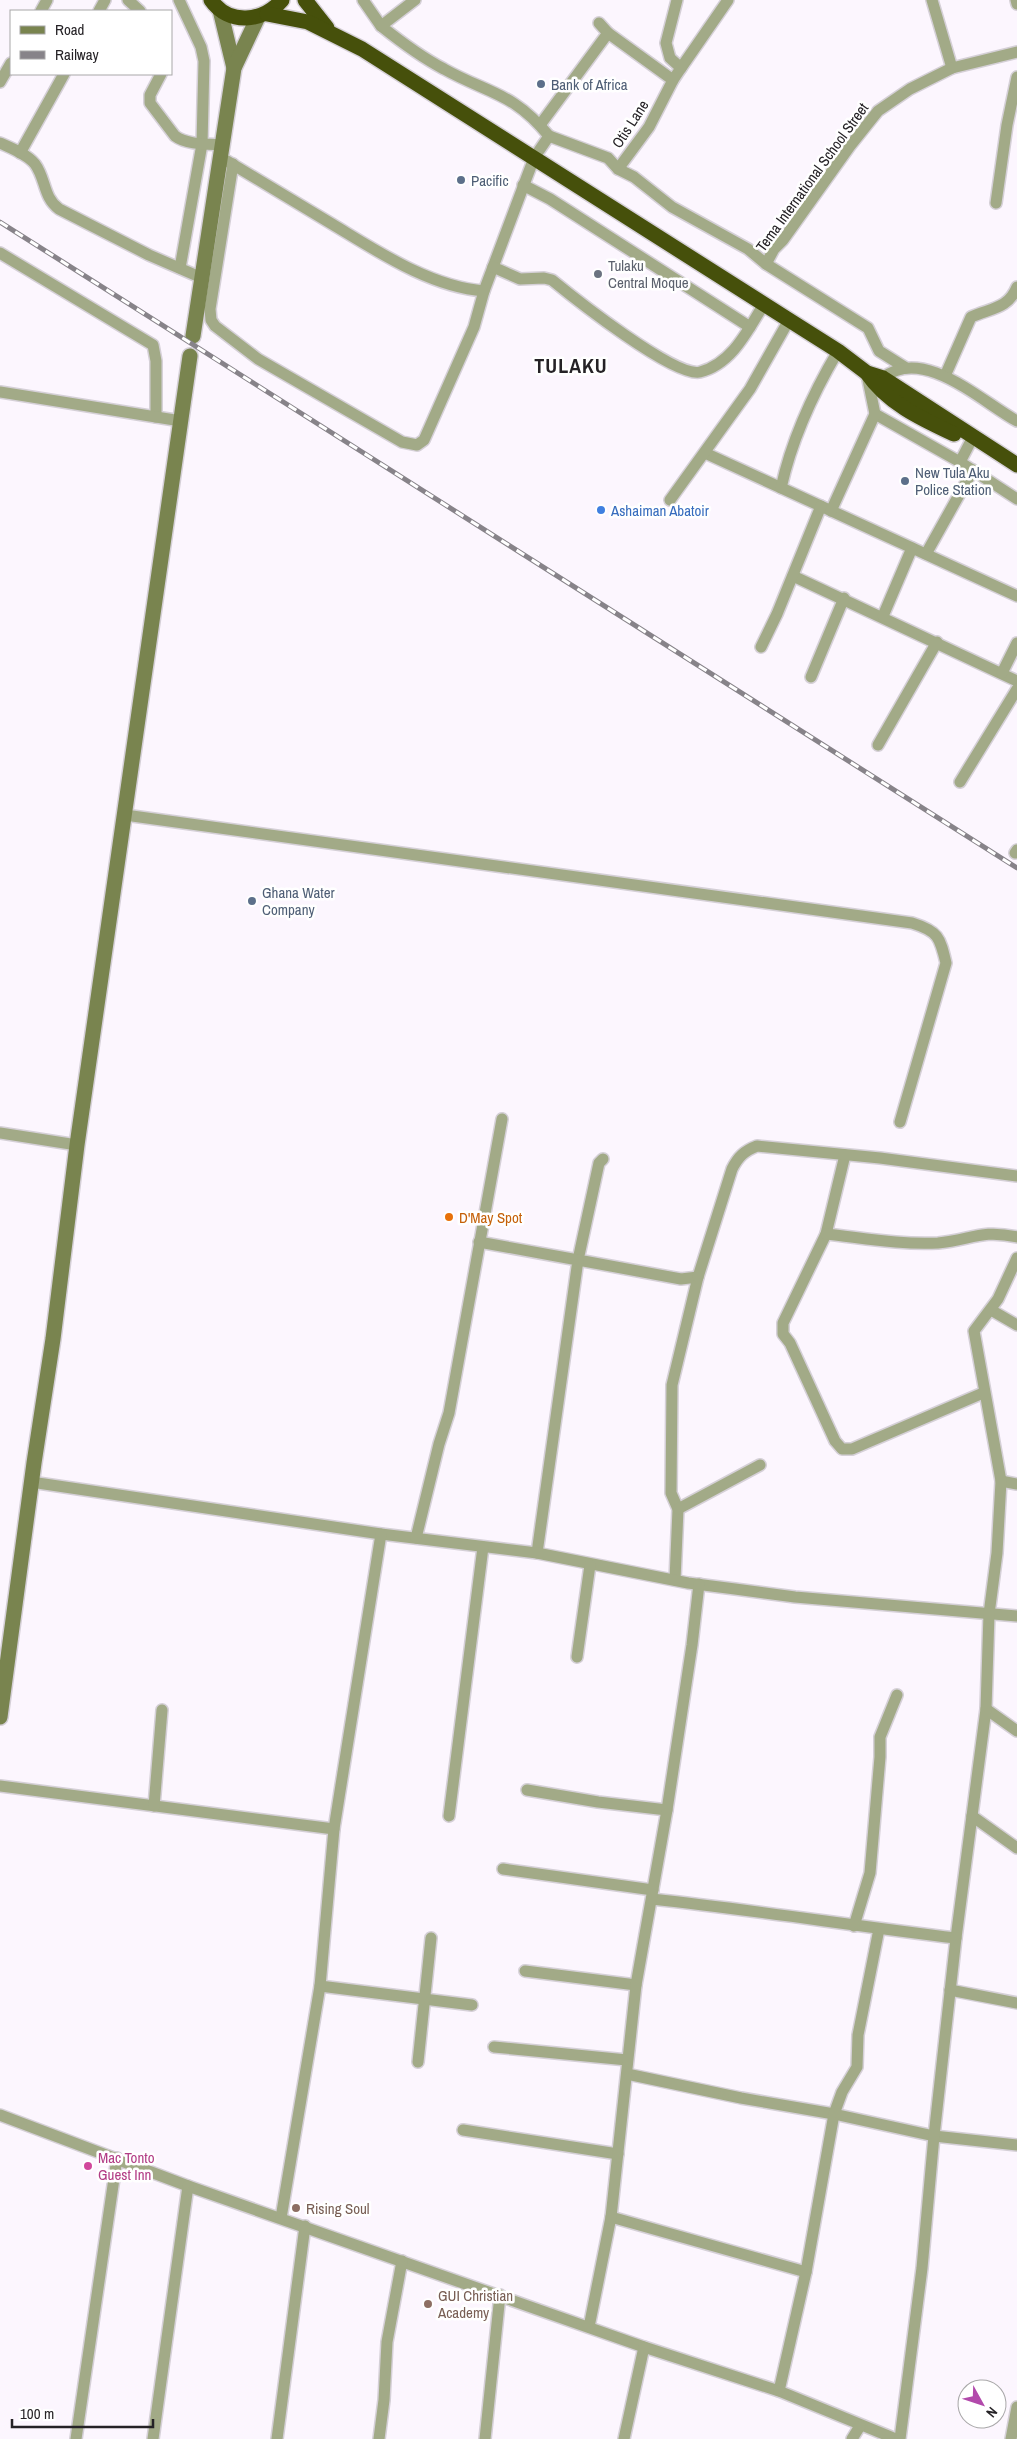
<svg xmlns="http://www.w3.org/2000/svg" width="1017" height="2439" viewBox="0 0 1017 2439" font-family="'Archivo Narrow',sans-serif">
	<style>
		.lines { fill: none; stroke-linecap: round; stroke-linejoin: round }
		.street-casing { stroke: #d5d0d7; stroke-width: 14 }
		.secondary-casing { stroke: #d5d0d7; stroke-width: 18 }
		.highway-casing { stroke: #d5d0d7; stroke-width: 18 }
		.street { stroke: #a2aa87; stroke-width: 11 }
		.secondary { stroke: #79844f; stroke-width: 15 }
		.highway { stroke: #46500b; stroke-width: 15 }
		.rail-casing { stroke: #878389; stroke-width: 5 }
		.rail { stroke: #fff; stroke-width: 3; stroke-dasharray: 9; stroke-linecap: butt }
		.service-dot { fill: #5c6f8a; stroke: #fff; stroke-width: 2 }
		.worship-dot { fill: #6b7280; stroke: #fff; stroke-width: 2 }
		.shop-dot { fill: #3f7fe0; stroke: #fff; stroke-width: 2 }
		.food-dot { fill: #e8710a; stroke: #fff; stroke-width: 2 }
		.hotel-dot { fill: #d1479c; stroke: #fff; stroke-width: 2 }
		.education-dot { fill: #8d6e63; stroke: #fff; stroke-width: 2 }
		.labels { text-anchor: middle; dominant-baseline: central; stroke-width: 5; stroke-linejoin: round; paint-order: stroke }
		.service-label { font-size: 15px; fill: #4e5e75; stroke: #fff; text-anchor: start }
		.street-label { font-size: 15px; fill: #252226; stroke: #fff }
		.worship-label { font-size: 15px; fill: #5b616d; stroke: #fff; text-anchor: start }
		.shop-label { font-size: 15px; fill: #366cbe; stroke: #fff; text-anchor: start }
		.food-label { font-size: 15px; fill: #c56008; stroke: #fff; text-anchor: start }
		.hotel-label { font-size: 15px; fill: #b23c85; stroke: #fff; text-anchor: start }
		.education-label { font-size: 15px; fill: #785e54; stroke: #fff; text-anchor: start }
		.district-label { font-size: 20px; font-weight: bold; letter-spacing: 1px; fill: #252226; stroke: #fff }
	</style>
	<rect width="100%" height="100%" fill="#fcf6fe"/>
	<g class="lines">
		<!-- street casing -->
		<g class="street-casing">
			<g id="street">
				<path d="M128 0 140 11"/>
				<path d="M179 0 201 47 204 61 202 144 180 268"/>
				<path d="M363 0 381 26"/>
				<path d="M415 0 381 26C401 42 421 57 444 69 489 94 513 92 549 136"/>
				<path d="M932 0 952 68"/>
				<path d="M1016 0 1017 4"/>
				<path d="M41 11 47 0"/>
				<path d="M99 11 105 0"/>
				<path d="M599 23 608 33 673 80"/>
				<path d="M681 68 728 0"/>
				<path d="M161 74 150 95V103L175 136C187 145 208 144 223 145"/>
				<path d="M0 82 11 63"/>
				<path d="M540 125 608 33"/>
				<path d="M0 143C11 148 27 154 35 164 46 179 43 197 59 209L149 255 202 278"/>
				<path d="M20 153 64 74"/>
				<path d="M227 161C262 182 297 203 332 224 377 251 430 287 484 291"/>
				<path d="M233 164 210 309 211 320 215 326 258 359 402 442 417 445 424 440 474 327 484 291 534 158 549 136 608 158 618 169 634 177 672 207 748 249 766 264 774 249 783 240 850 146 878 111 910 89 952 68 1017 52"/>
				<path d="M618 169 649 127 673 80 681 68 670 58 666 43 677 0"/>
				<path d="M523 185 550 199 750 327"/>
				<path d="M996 203 1007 125 1017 77"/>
				<path d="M0 253 153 345 156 361V417"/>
				<path d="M766 264 868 328 879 351 906 368"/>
				<path d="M493 267 520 279 544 278 552 280C574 298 675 378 700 372 732 364 748 330 764 304"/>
				<path d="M945 376 971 317C991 308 1008 309 1017 287"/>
				<path d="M883 378C923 345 982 402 1017 421"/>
				<path d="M0 392 181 421"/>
				<path d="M875 414 960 462 1017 499"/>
				<path d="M705 453 1017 596"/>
				<path d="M960 462 973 437"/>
				<path d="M781 488C792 438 812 395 838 351"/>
				<path d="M670 500 750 389 789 320"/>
				<path d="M831 511 875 414 867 375"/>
				<path d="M926 554 973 470"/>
				<path d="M793 576 1017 681"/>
				<path d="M883 616 912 548"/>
				<path d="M761 647 777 614 821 506"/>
				<path d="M1002 673 1017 643"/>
				<path d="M811 677 844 598"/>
				<path d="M878 745 937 642"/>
				<path d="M960 782 1017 689"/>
				<path d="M125 815 912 923C938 931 940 937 946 963L900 1122"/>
				<path d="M1015 853 1017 850"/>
				<path d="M0 1133 77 1145"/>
				<path d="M845 1155 826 1234 783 1323V1334L790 1343 835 1441 842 1449H852L983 1393"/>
				<path d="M603 1159 599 1163 578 1260 681 1279 698 1277 672 1385 671 1493 678 1509 675 1580"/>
				<path d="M826 1234C863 1238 901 1245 938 1243 971 1240 981 1229 1017 1237"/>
				<path d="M479 1242 578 1260 537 1553"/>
				<path d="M698 1277 732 1169C738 1157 744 1151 757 1146L880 1158 1017 1176"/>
				<path d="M991 1310 1017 1325"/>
				<path d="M1001 1481 1017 1484"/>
				<path d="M31 1482 381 1534 537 1553 688 1583 735 1589 795 1597 1017 1616"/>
				<path d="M678 1509 760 1465"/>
				<path d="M416 1538 439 1444 449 1413 502 1119"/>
				<path d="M577 1657 590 1565"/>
				<path d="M986 1709 1017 1731"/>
				<path d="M0 1786 334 1829"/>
				<path d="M527 1790 598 1802 667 1810"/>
				<path d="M154 1806 162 1710"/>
				<path d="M449 1816 483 1547"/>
				<path d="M972 1816 1017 1848"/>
				<path d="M503 1869 653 1890"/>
				<path d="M652 1899C754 1910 855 1926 956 1938"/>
				<path d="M854 1926 870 1873 880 1757V1737L897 1695"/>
				<path d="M525 1971 636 1985"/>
				<path d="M320 1986 472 2005"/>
				<path d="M950 1990 1017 2003"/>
				<path d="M494 2047 627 2060"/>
				<path d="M418 2062 431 1938"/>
				<path d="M627 2074 741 2098 834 2114 934 2136 1017 2145"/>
				<path d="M0 2115 188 2186 644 2347 779 2391 896 2439"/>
				<path d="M463 2130 618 2154"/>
				<path d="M611 2217 806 2272"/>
				<path d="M281 2218 320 1986 334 1829 381 1534"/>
				<path d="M589 2327 611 2217 636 1985 667 1810 692 1645 699 1584"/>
				<path d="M779 2391 806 2272 834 2114 842 2092 857 2067 858 2035 879 1929"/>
				<path d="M76 2439 117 2158"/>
				<path d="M153 2439 188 2186"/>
				<path d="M277 2439 305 2226"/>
				<path d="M379 2439 384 2400 387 2342 402 2261"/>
				<path d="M485 2439 500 2295"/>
				<path d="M624 2439 644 2347"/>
				<path d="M852 2439 860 2426"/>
				<path d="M900 2439 922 2268 934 2136 956 1938 986 1709 989 1614 997 1553 1001 1481 974 1331 998 1299 1017 1258"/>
				<path d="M1011 2439 1017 2407"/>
			</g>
		</g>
		<!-- secondary casing -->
		<g class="secondary-casing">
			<g id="secondary">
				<path d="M220 10 234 68"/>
				<path d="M193 336 234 68 258 17"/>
				<path d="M0 1717 34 1463 53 1339 77 1145 190 356"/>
			</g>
		</g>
		<!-- highway casing -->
		<g class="highway-casing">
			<g id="highway">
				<path d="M211 0C229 26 263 22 282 0"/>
				<path d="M305 0 327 28"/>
				<path d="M267 14 308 22 362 49 789 320 838 351 867 373 883 378 1017 465"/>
				<path d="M867 373C887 403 922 419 954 434"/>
			</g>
		</g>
		<!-- street -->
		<use href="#street" class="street"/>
		<!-- secondary -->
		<use href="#secondary" class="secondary"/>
		<!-- highway -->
		<use href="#highway" class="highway"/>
		<!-- rail casing -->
		<g class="rail-casing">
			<path id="rail" d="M0 222 1017 868"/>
		</g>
		<!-- rail -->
		<use href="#rail" class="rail"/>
	</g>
	<!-- markers -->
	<g class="service-dot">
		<circle cx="541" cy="84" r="5"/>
		<circle cx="461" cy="180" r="5"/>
		<circle cx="905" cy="481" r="5"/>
		<circle cx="252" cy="901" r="5"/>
	</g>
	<circle class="worship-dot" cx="598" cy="274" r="5"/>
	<circle class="shop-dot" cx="601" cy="510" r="5"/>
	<circle class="food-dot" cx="449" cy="1217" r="5"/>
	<circle class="hotel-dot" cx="88" cy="2166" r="5"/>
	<g class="education-dot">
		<circle cx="296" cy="2208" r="5"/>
		<circle cx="428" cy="2304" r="5"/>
	</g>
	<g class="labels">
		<!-- service labels -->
		<g class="service-label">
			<text x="551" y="84">Bank of Africa</text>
			<text x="471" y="180">Pacific</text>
			<text x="915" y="472">New Tula Aku<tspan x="915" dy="17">Police Station</tspan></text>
			<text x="262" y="892">Ghana Water<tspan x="262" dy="17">Company</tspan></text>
		</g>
		<!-- street labels -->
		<g class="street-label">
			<text transform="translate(630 124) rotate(-57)">Otis Lane</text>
			<text transform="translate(812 177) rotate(-54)">Tema International School Street</text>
		</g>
		<!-- worship labels -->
		<g class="worship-label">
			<text x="608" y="265">Tulaku<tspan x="608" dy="17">Central Moque</tspan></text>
		</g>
		<!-- shop labels -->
		<g class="shop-label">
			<text x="611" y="510">Ashaiman Abatoir</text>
		</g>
		<!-- food labels -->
		<g class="food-label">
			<text x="459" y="1217">D'May Spot</text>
		</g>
		<!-- hotel labels -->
		<g class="hotel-label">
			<text x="98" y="2157">Mac Tonto<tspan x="98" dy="17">Guest Inn</tspan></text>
		</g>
		<!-- education labels -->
		<g class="education-label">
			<text x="306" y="2208">Rising Soul</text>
			<text x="438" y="2295">GUI Christian<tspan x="438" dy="17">Academy</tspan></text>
		</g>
		<!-- district labels -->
		<g class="district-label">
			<text x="571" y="365">TULAKU</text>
		</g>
	</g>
	<!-- legend -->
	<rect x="10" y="10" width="162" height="65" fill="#ffffff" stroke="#a8a7a8"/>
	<rect x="20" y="26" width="25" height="8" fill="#79844f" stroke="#a8a7a8"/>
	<text x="55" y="35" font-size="15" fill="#252226">Road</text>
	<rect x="20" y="51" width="25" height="8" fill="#878389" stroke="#a8a7a8"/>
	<text x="55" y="60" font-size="15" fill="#252226">Railway</text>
	<!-- north arrow -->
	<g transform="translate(982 2404) rotate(130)"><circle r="24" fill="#ffffff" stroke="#a8a7a8"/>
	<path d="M0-4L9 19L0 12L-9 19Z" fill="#b249ab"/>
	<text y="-8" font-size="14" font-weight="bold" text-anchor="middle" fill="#252226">N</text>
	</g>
	<!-- scale -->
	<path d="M12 2419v8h141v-8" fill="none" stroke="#252226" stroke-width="2.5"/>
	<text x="20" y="2419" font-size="15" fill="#252226" stroke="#ffffff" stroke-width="4" paint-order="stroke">100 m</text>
</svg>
